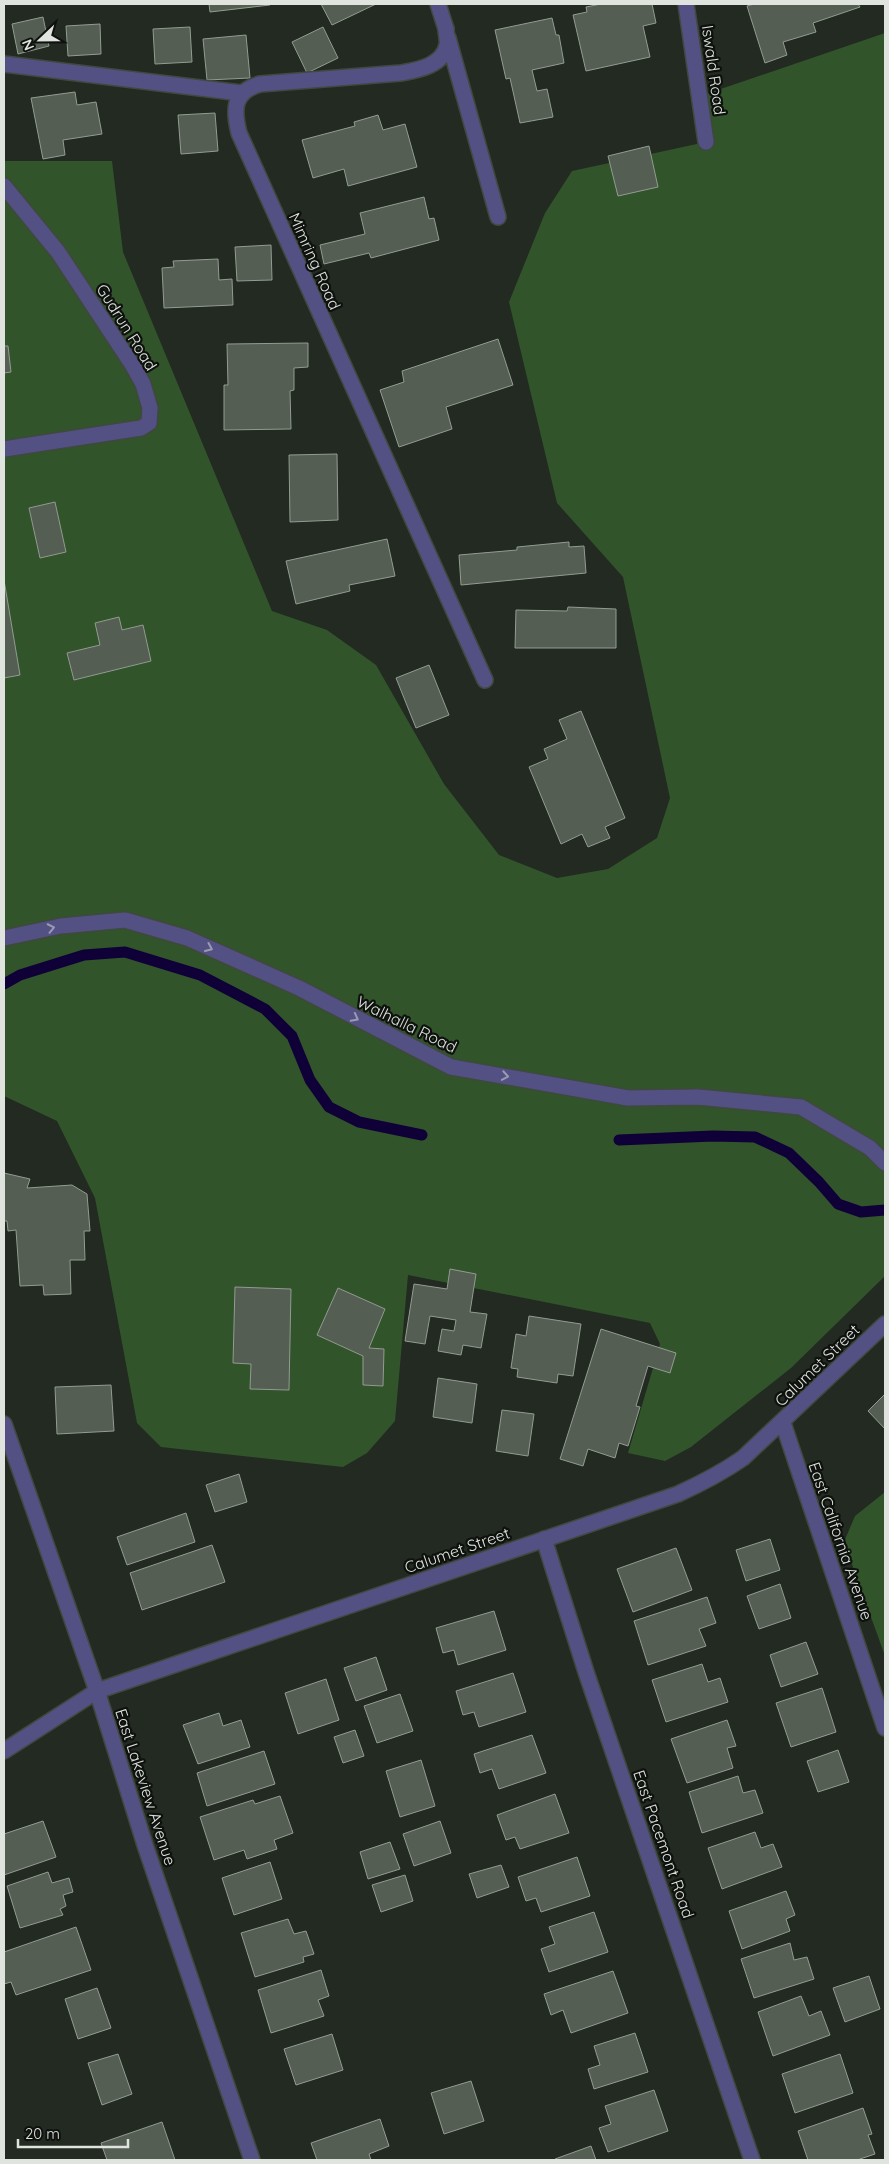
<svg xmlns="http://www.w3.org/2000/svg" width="889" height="2164" viewBox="0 0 889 2164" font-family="Quicksand,sans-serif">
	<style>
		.green { fill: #31542b; fill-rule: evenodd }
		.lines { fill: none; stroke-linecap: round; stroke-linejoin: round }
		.stream { stroke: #0f0137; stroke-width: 11 }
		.building { fill: #555e53; stroke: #929c91 }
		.lane-casing { stroke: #40483f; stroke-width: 18 }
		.street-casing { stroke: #40483f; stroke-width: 18 }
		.lane { stroke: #535184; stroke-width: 15 }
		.street { stroke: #535184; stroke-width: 15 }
		.oneway { stroke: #999ab1 }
		.labels { text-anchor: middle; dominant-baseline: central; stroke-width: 4.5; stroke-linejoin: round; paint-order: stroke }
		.street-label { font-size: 16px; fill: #dfe4de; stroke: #0e110d }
	</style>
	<rect width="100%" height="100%" fill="#222a21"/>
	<!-- green -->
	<g class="green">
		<path d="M885 33V1276L791 1368 691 1447 665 1461 628 1453 660 1344 650 1323 408 1275 395 1421 367 1453 343 1467 161 1447 137 1423 95 1198 57 1121 4 1096V678L20 675 4 580V373L11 372 8 346H4V161H112L123 252 272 611 327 630 376 665 444 784 499 855 557 878 608 869 657 838 670 798 623 577 557 503 509 302 545 213 572 171 706 142 700 96ZM55 502 66 552 40 558 29 508ZM119 617 122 630 143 625 151 661 74 680 67 653 100 645ZM235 1288 291 1289 289 1390 251 1389V1364L233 1363ZM338 1288 385 1309 369 1348 384 1349 383 1386 363 1385V1356L317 1335Z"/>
		<path d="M885 1492V1656L844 1542 855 1516Z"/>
	</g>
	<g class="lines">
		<!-- stream -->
		<g class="stream">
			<path d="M4 984 20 975 84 955 125 952 200 975 265 1009 292 1036 310 1080 329 1107 359 1122 422 1135"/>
			<path d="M619 1140 713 1136 755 1137 789 1153 819 1182 838 1204 861 1212 885 1210"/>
		</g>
	</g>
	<!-- building -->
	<g class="building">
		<path d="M209 4H270V5L210 12Z"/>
		<path d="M321 4H376L332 25Z"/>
		<path d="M601 4H652L656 23 643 26 650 57 586 71 573 15 587 12 586 7Z"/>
		<path d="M754 4H858L860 7 813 23 816 32 783 42 787 55 765 63 747 6Z"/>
		<path d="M43 17 49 46 18 54 12 24Z"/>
		<path d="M552 18 556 35H559L564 63 532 70 537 91 547 89 553 117 520 123 510 78 506 79 495 30Z"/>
		<path d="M100 24 101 54 68 56 66 26Z"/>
		<path d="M190 27 192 62 155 64 153 29Z"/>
		<path d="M323 27 338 58 307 73 292 42Z"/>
		<path d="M246 35 250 78 207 80 203 39Z"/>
		<path d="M75 92 77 105 96 102 102 134 63 140 65 155 43 159 31 98Z"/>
		<path d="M215 113 218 151 181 154 178 115Z"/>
		<path d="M378 115 383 130 405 124 417 167 348 186 344 169 313 178 302 140 355 126 354 122Z"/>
		<path d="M649 146 658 187 618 196 608 156Z"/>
		<path d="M424 197 429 219 434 218 439 240 371 258 369 253 324 264 320 245 365 234 360 213Z"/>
		<path d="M271 245 272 280 237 281 235 247Z"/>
		<path d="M218 259 219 280 232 279 233 305 164 308 162 268 174 267 173 261Z"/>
		<path d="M498 339 513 385 446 407 452 429 399 447 380 390 404 382 402 371Z"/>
		<path d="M308 343V367L294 368V390L290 391 291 429 224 430V385H228L227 344Z"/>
		<path d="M4 346H8L11 372 4 373Z"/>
		<path d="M337 454 338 520 290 522 289 455Z"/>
		<path d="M55 502 66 552 40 558 29 508Z"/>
		<path d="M387 539 395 576 349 585 350 591 296 604 286 561Z"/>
		<path d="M569 542V547L584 546 586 573 461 585 459 555 517 550V547Z"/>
		<path d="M4 580 20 675 4 678Z"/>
		<path d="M568 607 616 609V648H515L516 610 567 611Z"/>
		<path d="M119 617 122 630 143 625 151 661 74 680 67 653 100 645 95 623Z"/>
		<path d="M429 665 449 715 416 728 396 678Z"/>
		<path d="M581 711 625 818 605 827 610 838 588 847 582 834 561 844 529 767 548 759 544 749 567 739 559 720Z"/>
		<path d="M4 1173 30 1179 27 1188 72 1185 87 1194 90 1231H84L85 1260H70L71 1294 44 1295 43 1285 20 1286 16 1230 8 1231 7 1221H4Z"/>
		<path d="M450 1269 476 1274 470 1312 487 1314 481 1348 463 1345 461 1355 438 1351 442 1329 454 1331 456 1320 430 1316 425 1344 405 1341 414 1284 447 1289Z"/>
		<path d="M235 1287 291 1289 289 1390 250 1389 251 1364 233 1363Z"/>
		<path d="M338 1288 385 1309 369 1348 384 1349 383 1386 363 1385V1356L317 1335Z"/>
		<path d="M529 1316 581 1324 573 1376 558 1374 557 1383 517 1377 518 1369 511 1368 516 1334 526 1336Z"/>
		<path d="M601 1329 676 1353 670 1373 648 1366 636 1406 640 1407 628 1446 619 1443 615 1458 588 1449 583 1466 560 1459Z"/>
		<path d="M438 1378 477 1384 472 1423 433 1417Z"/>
		<path d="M111 1385 114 1431 57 1434 55 1387Z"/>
		<path d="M885 1394V1429L868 1411Z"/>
		<path d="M502 1410 534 1414 528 1456 496 1451Z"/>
		<path d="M239 1474 247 1502 215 1512 206 1485Z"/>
		<path d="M186 1513 195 1542 127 1565 117 1537Z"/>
		<path d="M770 1539 780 1570 746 1581 736 1550Z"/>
		<path d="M212 1545 225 1582 142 1610 130 1573Z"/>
		<path d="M676 1548 692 1590 633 1612 617 1569Z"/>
		<path d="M780 1584 791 1618 759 1629 747 1596Z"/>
		<path d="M707 1597 716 1623 699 1629 706 1646 648 1665 634 1621Z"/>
		<path d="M494 1611 506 1650 458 1665 454 1650 443 1653 436 1628Z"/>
		<path d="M806 1642 818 1674 781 1687 770 1655Z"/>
		<path d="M376 1657 387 1690 356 1701 344 1668Z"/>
		<path d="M702 1664 708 1682 720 1678 728 1702 666 1722 652 1680Z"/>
		<path d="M513 1673 526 1712 479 1727 474 1712 463 1715 456 1691Z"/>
		<path d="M326 1679 339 1720 298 1734 285 1693Z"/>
		<path d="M822 1688 836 1732 791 1747 776 1703Z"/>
		<path d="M400 1694 413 1731 377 1743 364 1706Z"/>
		<path d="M219 1713 223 1726 241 1720 250 1747 198 1764 183 1725Z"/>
		<path d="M727 1720 736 1746 727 1748 733 1768 687 1783 671 1739Z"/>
		<path d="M355 1730 364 1756 343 1763 334 1737Z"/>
		<path d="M532 1735 546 1773 499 1789 492 1769 480 1773 474 1754Z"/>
		<path d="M838 1750 849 1782 818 1792 807 1761Z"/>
		<path d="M264 1751 275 1784 207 1806 197 1773Z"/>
		<path d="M421 1760 435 1806 400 1817 386 1771Z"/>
		<path d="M738 1776 743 1793 755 1790 763 1813 702 1833 689 1792Z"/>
		<path d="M555 1794 569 1833 520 1849 515 1837 506 1840 497 1815Z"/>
		<path d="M280 1796 293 1833 274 1840 277 1849 247 1859 244 1850 214 1860 200 1817 253 1800 255 1804Z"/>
		<path d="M43 1821 56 1857 4 1875V1834Z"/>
		<path d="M440 1821 451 1853 414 1866 403 1834Z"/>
		<path d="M755 1832 761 1848 773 1844 782 1867 722 1889 708 1848Z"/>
		<path d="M390 1842 400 1869 368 1879 360 1852Z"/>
		<path d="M577 1857 590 1896 541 1912 536 1898 526 1901 518 1877Z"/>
		<path d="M270 1862 282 1899 234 1915 222 1878Z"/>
		<path d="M501 1865 509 1887 477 1898 469 1874Z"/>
		<path d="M48 1872 52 1883 69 1878 73 1892 63 1895 66 1906 60 1909 63 1915 20 1928 7 1886Z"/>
		<path d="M405 1875 413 1901 381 1912 372 1885Z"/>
		<path d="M786 1891 795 1915 786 1919 790 1931 742 1949 729 1911Z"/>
		<path d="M594 1912 608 1952 549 1972 541 1949 555 1944 549 1927Z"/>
		<path d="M288 1919 294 1934 306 1931 314 1954 303 1957 304 1962 255 1977 241 1933Z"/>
		<path d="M76 1927 91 1970 16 1995 11 1982 4 1984V1952Z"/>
		<path d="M790 1943 794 1960 807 1957 814 1979 754 1998 741 1959Z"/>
		<path d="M321 1970 329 1996 318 2000 324 2016 271 2033 258 1990Z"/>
		<path d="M613 1971 628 2013 571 2033 563 2010 551 2015 544 1994Z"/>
		<path d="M869 1976 880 2009 845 2022 833 1988Z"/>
		<path d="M97 1988 111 2028 78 2039 65 1999Z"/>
		<path d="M801 1996 809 2016 821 2011 830 2035 773 2056 758 2012Z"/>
		<path d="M635 2033 648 2072 594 2089 588 2069 600 2065 594 2046Z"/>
		<path d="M332 2034 343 2070 296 2085 284 2049Z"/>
		<path d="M118 2054 132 2094 102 2105 88 2063Z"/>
		<path d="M840 2054 853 2093 795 2113 782 2074Z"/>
		<path d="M471 2081 484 2121 444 2134 431 2093Z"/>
		<path d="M654 2090 668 2131 608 2152 599 2128 611 2124 605 2106Z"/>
		<path d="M863 2108 872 2134 868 2135 875 2154 857 2160H808L798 2131Z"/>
		<path d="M380 2119 389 2146 369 2154 371 2160H317L311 2143Z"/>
		<path d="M162 2122 175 2160H107L101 2143Z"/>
		<path d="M591 2146 596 2160H555V2159Z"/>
	</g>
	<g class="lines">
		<!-- lane casing -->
		<g class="lane-casing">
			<g id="lane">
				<path d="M686 4 706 142"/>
				<path d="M446 29C446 34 448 41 447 45 443 66 417 70 401 73L260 84C233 92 233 109 239 133L485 680"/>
				<path d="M448 38 498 217"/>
				<path d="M4 64 241 93"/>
				<path d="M4 449 141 428 149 423 150 408"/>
			</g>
		</g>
		<!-- street casing -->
		<g class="street-casing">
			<g id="street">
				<path d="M438 4 446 29"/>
				<path d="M4 186 58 252 133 366 143 384 150 408"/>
				<path d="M4 938 61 926 125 920 187 938 299 988 451 1067 628 1098 698 1097 801 1107 870 1148 885 1163"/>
				<path d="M783 1423 885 1728"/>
				<path d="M4 1424 97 1691 145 1845 252 2160"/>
				<path d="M544 1539 586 1672 752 2160"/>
				<path d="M4 1751 97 1691 678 1494C702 1483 723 1472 743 1458L885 1324"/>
			</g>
		</g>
		<!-- lane -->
		<use href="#lane" class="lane"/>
		<!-- street -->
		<use href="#street" class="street"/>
	</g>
	<!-- one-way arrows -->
	<defs><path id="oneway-chevron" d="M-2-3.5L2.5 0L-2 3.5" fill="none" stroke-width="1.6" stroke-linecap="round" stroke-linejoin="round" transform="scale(1.25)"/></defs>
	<g class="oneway">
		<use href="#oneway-chevron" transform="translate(51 928) rotate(-12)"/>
		<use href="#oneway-chevron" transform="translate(209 948) rotate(24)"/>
		<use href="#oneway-chevron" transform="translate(355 1018) rotate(28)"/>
		<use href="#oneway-chevron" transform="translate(505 1076) rotate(10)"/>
	</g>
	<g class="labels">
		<!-- street labels -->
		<g class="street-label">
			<text transform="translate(714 70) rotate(82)">Iswald Road</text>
			<text transform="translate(315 261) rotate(66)">Mimring Road</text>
			<text transform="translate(127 327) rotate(58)">Gudrun Road</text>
			<text transform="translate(407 1024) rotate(26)">Walhalla Road</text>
			<text transform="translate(817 1365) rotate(-44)">Calumet Street</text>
			<text transform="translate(841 1541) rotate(71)">East California Avenue</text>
			<text transform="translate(457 1550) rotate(-19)">Calumet Street</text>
			<text transform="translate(146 1787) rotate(72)">East Lakeview Avenue</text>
			<text transform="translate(664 1844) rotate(71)">East Pacemont Road</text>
		</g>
	</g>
	<!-- border -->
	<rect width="889" height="2164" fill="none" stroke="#dfe4de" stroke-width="10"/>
	<!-- north arrow -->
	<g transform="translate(40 40) rotate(248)" stroke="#0e110d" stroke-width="4" paint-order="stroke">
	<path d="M0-4L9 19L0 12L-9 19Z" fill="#dfe4de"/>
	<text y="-8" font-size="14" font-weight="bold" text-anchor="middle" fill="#dfe4de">N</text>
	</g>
	<!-- scale -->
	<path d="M18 2139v8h110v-8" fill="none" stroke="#dfe4de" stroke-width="2.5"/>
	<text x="25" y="2139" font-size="15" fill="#dfe4de" stroke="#0e110d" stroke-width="4" paint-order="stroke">20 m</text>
</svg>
